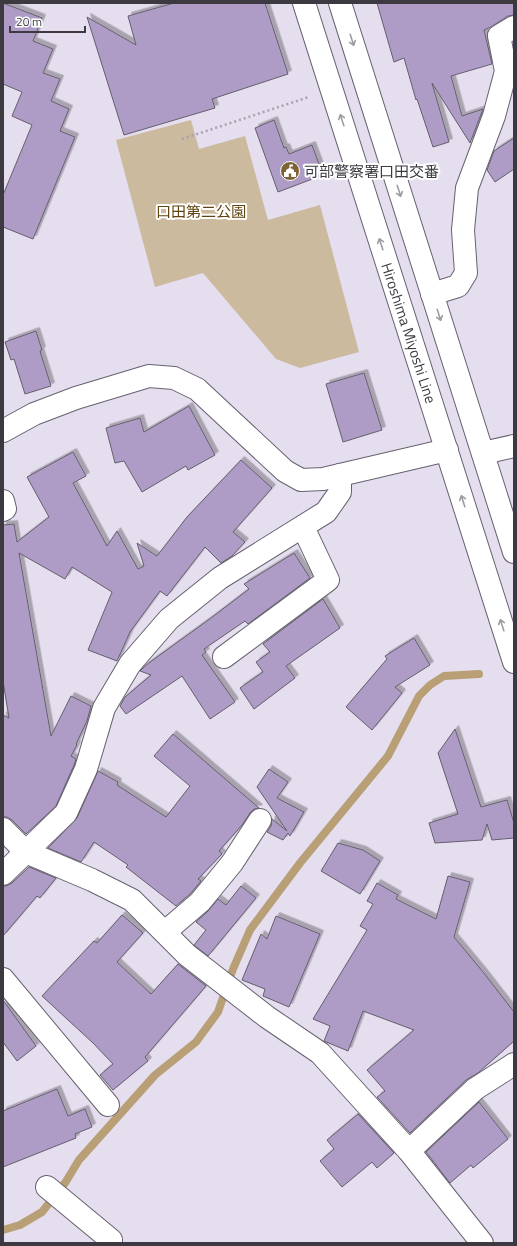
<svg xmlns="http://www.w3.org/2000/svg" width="517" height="1246" viewBox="0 0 517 1246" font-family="'Titillium Web','Noto Sans JP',sans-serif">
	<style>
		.green { fill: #cbba9e }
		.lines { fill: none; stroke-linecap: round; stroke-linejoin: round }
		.stream { stroke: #b89f75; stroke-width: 8 }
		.building { fill: #ae9cc7; stroke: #645e6c; filter: url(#shadow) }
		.street-casing { stroke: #67616f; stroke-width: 24 }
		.primary-casing { stroke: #67616f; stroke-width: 24 }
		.path { stroke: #a6a1ae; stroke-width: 2.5; stroke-dasharray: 2 3; stroke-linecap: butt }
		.street { stroke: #fff; stroke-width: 22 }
		.primary { stroke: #fff; stroke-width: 22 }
		.oneway { stroke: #9e9ca0 }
		.labels { text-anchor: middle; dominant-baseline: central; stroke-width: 4; stroke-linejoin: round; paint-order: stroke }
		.poi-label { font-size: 15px; fill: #3c3940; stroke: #fff; text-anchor: start }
		.park-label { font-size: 15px; fill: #5f440f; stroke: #fff }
		.street-label { font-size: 15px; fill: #3c3940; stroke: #fff }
	</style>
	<defs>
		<filter id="shadow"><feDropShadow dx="3.5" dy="-3.5" stdDeviation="0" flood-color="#0004"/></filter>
	</defs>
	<rect width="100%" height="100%" fill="#e5deef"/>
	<!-- green -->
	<path class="green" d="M191 120 199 149 245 136 268 220 320 205 359 352 300 368 276 359 203 273 155 287 116 140Z"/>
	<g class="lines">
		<!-- stream -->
		<path class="stream" d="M3 1230 20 1225 42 1212 65 1183 79 1160 155 1075 196 1042 218 1012 233 969 250 930 300 863 388 756 419 696 430 685 444 676 479 674"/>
	</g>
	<!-- building -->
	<g class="building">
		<path d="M3 3 42 18 33 41 53 49 43 73 60 79 51 101 69 109 60 131 75 137 33 239 3 227V195L32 125 12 116 22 92 3 84Z"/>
		<path d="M174 3H265L288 74 212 99 215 108 124 135 87 17 136 45 128 16Z"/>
		<path d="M377 3H514V15L508 16 491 27 484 30 492 64 451 76 462 116 483 109 470 143 432 83 449 142 433 147 417 99 416 100 404 58 394 62Z"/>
		<path d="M274 120 284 148 286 147 289 154 312 145 323 175 278 192 255 128Z"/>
		<path d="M514 138V169L495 182 487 170 494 151Z"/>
		<path d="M36 331 42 350 40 351 51 386 25 394 14 359 11 360 5 342Z"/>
		<path d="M364 373 382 430 343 442 326 384Z"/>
		<path d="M189 406 215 455 188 470 186 466 142 492 124 461 115 463 106 428 140 418 144 432Z"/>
		<path d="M73 452 86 476 73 483 107 546 117 531 138 569 144 566 137 543 157 556 187 517 241 460 272 488 233 532 245 542 232 556 221 563 205 547 167 596 160 591 130 632 117 661 88 650 112 592 72 567 65 579 19 553 51 736 71 696 91 706 87 721 76 744 77 745 71 756 76 759 74 765 56 806 26 834 12 820 7 817H3V715L9 718 3 681V525L14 524 17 542 49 517 27 477Z"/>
		<path d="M294 553 310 578 248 624 245 621 204 649 206 652 202 655 235 702 210 719 182 676 126 714 120 706 125 697 151 675 140 671 146 665 211 618 249 589 244 584Z"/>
		<path d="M323 599 340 628 286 666 295 678 254 709 240 688 263 672 256 662 270 652 263 644Z"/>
		<path d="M414 638 430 665 395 687 402 693 372 730 346 707 387 659 385 656Z"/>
		<path d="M455 729 481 807 507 800 514 823V838L492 840 487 824 482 840 435 843 429 823 458 814 438 753Z"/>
		<path d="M173 734 259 808 254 809 250 813 242 825 219 851 222 854 198 879 201 881 191 893 176 906 126 867 128 865 94 842 81 862 48 848 77 818 98 771 118 782 117 785 166 817 190 786 154 756Z"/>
		<path d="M269 769 288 782 277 798 304 812 290 836 288 833 283 840 267 832 271 826 272 819 287 831 257 787Z"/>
		<path d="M338 843 363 850 380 861 360 894 321 871Z"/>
		<path d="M29 867 56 878 40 898 37 896 3 936V886H6L12 883Z"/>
		<path d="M448 876 470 882 454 937 483 972 514 1012V1041L478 1073 466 1080 410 1133 377 1097 385 1091 367 1070 414 1030 363 1011 348 1051 324 1041 330 1026 313 1019 367 930 360 926 373 904 367 901 377 883 398 895 396 899 436 919Z"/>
		<path d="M241 886 256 898 208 956 194 945 206 930 196 922 208 911 218 899 226 905Z"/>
		<path d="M122 915 143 933 117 962 151 994 178 964 206 986 145 1057 148 1061 113 1090 100 1075 113 1064 93 1043 42 996 94 941 97 943Z"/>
		<path d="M276 916 320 934 289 1007 263 996 265 989 242 980 261 934 267 939Z"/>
		<path d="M3 1000 36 1046 17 1061 3 1042Z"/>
		<path d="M57 1089 68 1116 85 1109 92 1127 75 1134 76 1138 3 1167V1111Z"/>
		<path d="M479 1102 508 1139 473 1168 471 1165 450 1183 426 1152Z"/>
		<path d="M358 1114 394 1153 377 1168 372 1162 342 1187 320 1161 334 1149 327 1140Z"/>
	</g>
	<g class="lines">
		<!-- street casing -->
		<g class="street-casing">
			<g id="street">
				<path d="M432 294 458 286 466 273 463 230 467 188 494 116 506 71 499 36 514 27"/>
				<path d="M3 431 34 414 76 398 149 376 174 378 197 389 285 471 301 480 323 479 447 450"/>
				<path d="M483 453 514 446"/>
				<path d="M3 501 5 509 3 510"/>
				<path d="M224 657 328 580 303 527"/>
				<path d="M3 829 26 852 92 880 132 900 187 955 267 1017 320 1053 409 1151 482 1243"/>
				<path d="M3 874 66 813 86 769 104 708 130 664 169 619 220 578 326 512 340 492V475"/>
				<path d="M165 932 200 902 232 863 260 820"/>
				<path d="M3 979 108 1105"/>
				<path d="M409 1151 475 1089 514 1064"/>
				<path d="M47 1187 111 1240V1243"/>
			</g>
		</g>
		<!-- primary casing -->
		<g class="primary-casing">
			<g id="primary">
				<path d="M304 3 514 662"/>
				<path d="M340 3 514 552"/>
			</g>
		</g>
		<!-- path -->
		<path class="path" d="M182 139 309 97"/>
		<!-- street -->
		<use href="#street" class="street"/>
		<!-- primary -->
		<use href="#primary" class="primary"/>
	</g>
	<!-- one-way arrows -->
	<defs><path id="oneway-shaft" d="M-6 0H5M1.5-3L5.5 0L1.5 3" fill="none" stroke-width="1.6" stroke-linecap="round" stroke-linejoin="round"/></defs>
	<g class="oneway">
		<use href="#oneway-shaft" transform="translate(352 40) rotate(72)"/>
		<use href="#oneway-shaft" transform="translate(342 120) rotate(-108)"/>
		<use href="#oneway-shaft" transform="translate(399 191) rotate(72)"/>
		<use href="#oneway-shaft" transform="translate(381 244) rotate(-108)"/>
		<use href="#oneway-shaft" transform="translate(439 315) rotate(72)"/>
		<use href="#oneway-shaft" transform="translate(463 501) rotate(-108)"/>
		<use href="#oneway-shaft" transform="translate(502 625) rotate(-108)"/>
	</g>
	<!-- icons -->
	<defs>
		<g id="civic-disc" transform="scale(1)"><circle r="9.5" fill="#7d6234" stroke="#fff"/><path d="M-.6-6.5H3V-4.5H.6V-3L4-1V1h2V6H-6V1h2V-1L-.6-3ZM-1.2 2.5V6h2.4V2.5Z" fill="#fff"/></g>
	</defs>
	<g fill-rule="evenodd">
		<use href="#civic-disc" x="290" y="171"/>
	</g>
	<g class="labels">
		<!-- poi labels -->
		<g class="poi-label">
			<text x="304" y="171">可部警察署口田交番</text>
		</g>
		<!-- park labels -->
		<g class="park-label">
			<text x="201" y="211">口田第二公園</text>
		</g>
		<!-- street labels -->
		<g class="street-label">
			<text transform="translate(409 333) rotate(72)">Hiroshima Miyoshi Line</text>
		</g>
	</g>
	<!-- border -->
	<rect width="517" height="1246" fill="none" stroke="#3c3940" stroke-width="8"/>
	<!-- scale -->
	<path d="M10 26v6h75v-6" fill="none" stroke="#3c3940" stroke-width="2"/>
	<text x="16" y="26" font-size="12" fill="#3c3940" stroke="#ffffff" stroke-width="3" paint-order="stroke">20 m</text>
</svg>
